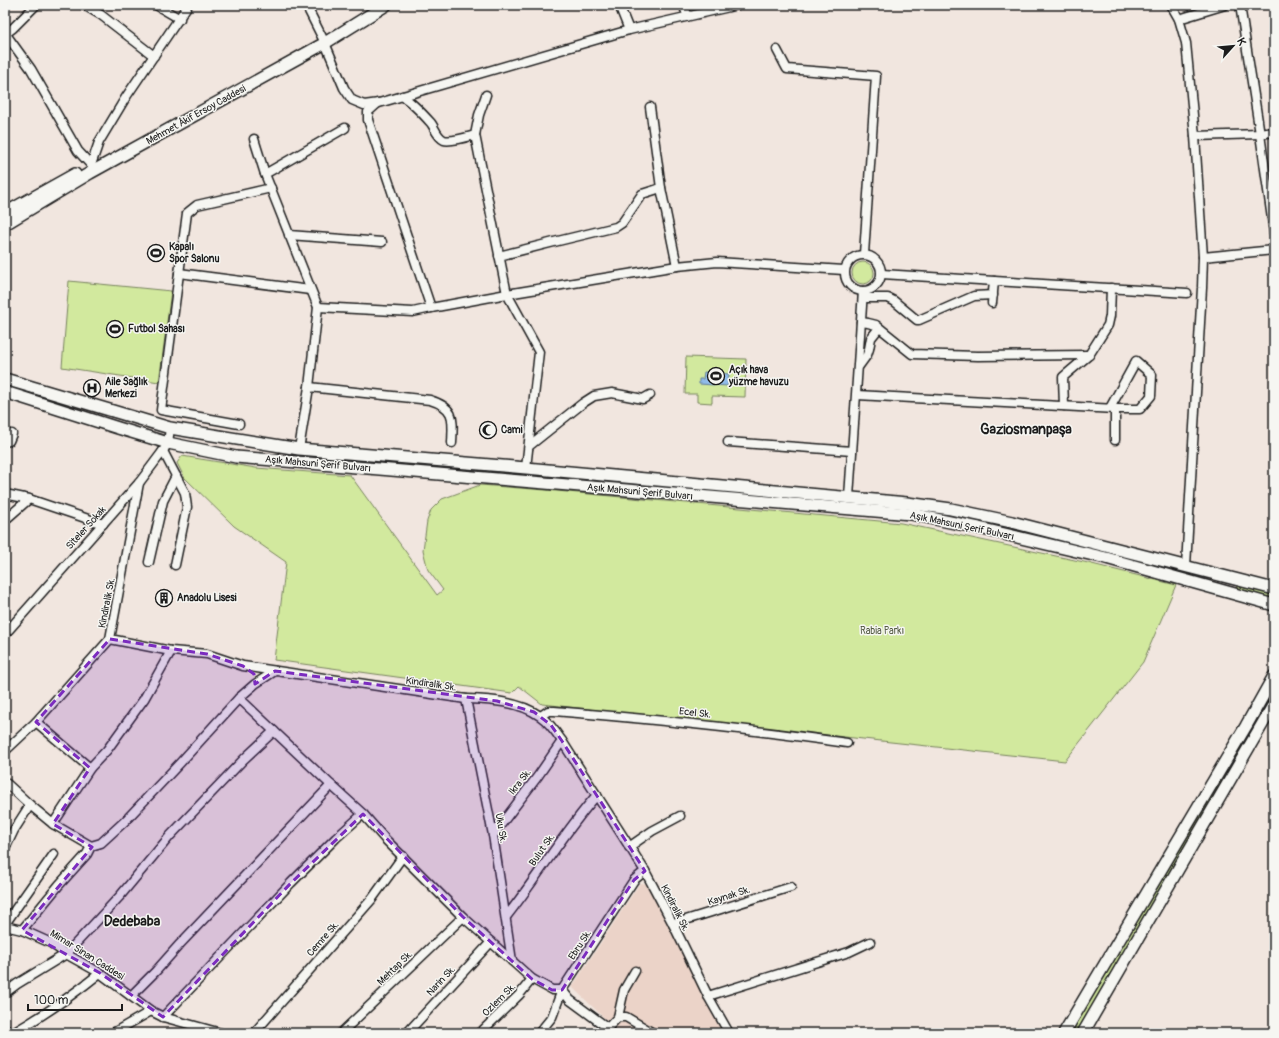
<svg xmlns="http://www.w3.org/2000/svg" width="1279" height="1038" viewBox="0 0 1279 1038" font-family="Pangolin,sans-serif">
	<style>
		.built { fill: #ebd3c8 }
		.green { fill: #d2e99e; stroke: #77825d }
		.water { fill: #91bcea; stroke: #627c98 }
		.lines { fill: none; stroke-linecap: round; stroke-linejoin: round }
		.minor-casing { stroke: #1c1c1c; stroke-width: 11 }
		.major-casing { stroke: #1c1c1c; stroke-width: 14 }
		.minor { stroke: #f6f6f2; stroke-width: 8 }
		.major { stroke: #f6f6f2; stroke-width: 11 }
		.marked { fill: #7b2cbf; fill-opacity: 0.2; stroke: #7b2cbf; stroke-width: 3; stroke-dasharray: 8 5; stroke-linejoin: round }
		.labels { text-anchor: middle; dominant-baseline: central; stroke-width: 3; stroke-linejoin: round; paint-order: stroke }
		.street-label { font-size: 10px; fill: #1c1c1c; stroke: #f6f6f2 }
		.poi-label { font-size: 10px; font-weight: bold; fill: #1c1c1c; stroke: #f6f6f2; text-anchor: start }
		.park-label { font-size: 10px; fill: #535a43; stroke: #f6f6f2 }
		.district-label { font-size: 14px; font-weight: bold; fill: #1c1c1c; stroke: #f6f6f2 }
	</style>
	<rect width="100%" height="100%" fill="#f1e6df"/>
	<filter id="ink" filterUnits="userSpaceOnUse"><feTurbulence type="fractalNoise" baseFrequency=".025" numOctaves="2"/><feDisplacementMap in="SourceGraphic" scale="8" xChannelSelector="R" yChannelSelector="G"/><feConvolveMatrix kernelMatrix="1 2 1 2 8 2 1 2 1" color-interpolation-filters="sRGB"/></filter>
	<g filter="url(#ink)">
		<!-- built -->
		<path class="built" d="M640 883 648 884 723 1033H620L572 987Z"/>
		<!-- green -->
		<g class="green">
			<circle cx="863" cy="273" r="11"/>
			<path d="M69 281 171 291 159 382 62 367Z"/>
			<path d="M686 357 746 359 745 397 712 396V403L697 402V394H685Z"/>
			<path d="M182 456 256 468 350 475 437 595 443 590 428 570 423 550 427 521 431 510 442 499 480 485 546 490 901 523 1084 562 1176 585 1143 662 1065 761 542 704 519 686 512 693 274 660 286 562 234 526 184 477 177 463Z"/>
			<path d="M1238 583 1274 593 1272 599 1236 589Z"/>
			<path d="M1274 683V697L1076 1033H1070Z"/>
		</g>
		<!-- water -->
		<path class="water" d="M704 372 729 374 728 386 699 384V379H703Z"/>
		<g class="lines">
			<!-- minor casing -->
			<g class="minor-casing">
				<g id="minor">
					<path d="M84 5 101 15 154 56"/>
					<path d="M156 5 180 19"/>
					<path d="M306 5 325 43 344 88 352 100 364 105 379 103 629 30 738 5"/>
					<path d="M619 5 629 30"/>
					<path d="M683 5 688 16"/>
					<path d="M1171 5 1179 19 1186 43 1195 136 1203 257 1202 288 1186 566"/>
					<path d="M1240 5 1260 134 1274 233"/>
					<path d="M1179 19 1225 5"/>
					<path d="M5 33 31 69 78 151 91 165 99 142 126 97 188 5"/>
					<path d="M5 34 13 28 36 5"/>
					<path d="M777 50 787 69 876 76 864 254"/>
					<path d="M402 96C413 103 422 113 431 123 435 128 437 137 444 140 450 142 468 137 475 135L479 115 486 95"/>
					<path d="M650 107 661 188 677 266"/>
					<path d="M475 135 507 294 539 352 526 468"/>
					<path d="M1195 136 1260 134 1274 132"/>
					<path d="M254 139 265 174"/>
					<path d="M289 235 382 242"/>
					<circle cx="863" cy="273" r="18"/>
					<path d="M499 256 558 241 616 227 622 223 642 194 661 188"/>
					<path d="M1203 257 1274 250"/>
					<path d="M179 273 310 290"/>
					<path d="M882 274 1187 293"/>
					<path d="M863 298H888L894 301 917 320H919L974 296 993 295"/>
					<path d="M992 303 994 281"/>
					<path d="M318 307 413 312 431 308 368 120V112L378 103"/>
					<path d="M431 308 507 294 677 266 717 262 844 270"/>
					<path d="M861 322 868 323 876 325 912 354 978 356 1089 355"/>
					<path d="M859 366 867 355 869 349 871 338 879 328"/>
					<path d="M309 387 430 400C456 408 453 419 452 443"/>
					<path d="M857 395 1115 409H1140L1151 396 1152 375 1136 361 1110 408"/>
					<path d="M1064 406 1063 377 1089 355 1108 325 1110 316 1111 288"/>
					<path d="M239 424 161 410 187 213 197 205 271 188"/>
					<path d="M1115 440V409"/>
					<path d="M5 442 9 441 12 434"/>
					<path d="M728 442 852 451"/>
					<path d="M529 446 583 403 594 396 612 393 643 399 650 395"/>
					<path d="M299 449 309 387 318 307 265 174 345 128"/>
					<path d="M163 451 185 493 187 507 175 565"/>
					<path d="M139 483 110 639 171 651 207 654 243 666 466 699C490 700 519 701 540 716 549 722 556 732 562 741L645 871 673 924 708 996 729 1033"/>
					<path d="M5 494 29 499 103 524"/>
					<path d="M849 497 863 291"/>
					<path d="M5 520 29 499"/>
					<path d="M149 562 163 501 176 476"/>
					<path d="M5 634 139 483 163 451 168 443 170 428"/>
					<path d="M239 698 331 785 363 814 385 839 463 917 512 961 532 979 552 990H562L570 1000 608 1028"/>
					<path d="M466 699 493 835 512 961"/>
					<path d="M541 716 548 711H554C652 719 750 729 847 743"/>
					<path d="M36 722 90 768"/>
					<path d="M5 751 36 722 110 639"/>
					<path d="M5 782 30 805 53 824 91 846"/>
					<path d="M53 824 90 768 107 750 144 699 171 651"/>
					<path d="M493 835 538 776 562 741"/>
					<path d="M629 847 652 831 680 816"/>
					<path d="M5 849 14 830 30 805"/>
					<path d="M506 917C538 877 563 833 597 795"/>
					<path d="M5 924 54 854"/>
					<path d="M673 924 791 887"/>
					<path d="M5 926 22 930 51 943 66 954 100 973 151 1011 163 1017 221 1033"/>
					<path d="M22 930 59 885 87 854 91 846 101 843 125 821 180 763 239 698 255 684 275 671"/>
					<path d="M5 993 17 984 66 954 120 896 170 836 244 759 274 731"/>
					<path d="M131 996 156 971 180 944 331 785"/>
					<path d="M708 996 849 952 870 942"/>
					<path d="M163 1017 291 883 336 838 363 814"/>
					<path d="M618 1017 624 990 635 971"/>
					<path d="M5 1029 9 1033"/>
					<path d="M13 1033C44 1015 73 995 100 973"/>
					<path d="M113 1033 151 1011"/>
					<path d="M254 1033 372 899 403 856"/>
					<path d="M341 1033 463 917"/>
					<path d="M407 1033 491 942"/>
					<path d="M480 1033 519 995 532 979"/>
					<path d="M539 1033 552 1017 562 990 634 880 645 871"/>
					<path d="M603 1033 618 1017H626L653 1033"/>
				</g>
			</g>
			<!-- major casing -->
			<g class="major-casing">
				<g id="major">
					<path d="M5 213 75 174"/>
					<path d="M5 224 90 173 325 43 386 5"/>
					<path d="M5 379 170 428 299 449 526 468 907 503 951 509 1012 522 1274 589"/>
					<path d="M5 392 118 428 168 443 236 457 911 514 979 528 1106 558 1274 605"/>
					<path d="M1064 1033 1246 726 1274 676"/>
					<path d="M1083 1033 1274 704"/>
				</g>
			</g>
			<!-- minor -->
			<use href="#minor" class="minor"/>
			<!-- major -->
			<use href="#major" class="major"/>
		</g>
	</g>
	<!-- marked area -->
	<path class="marked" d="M110 639 207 654 243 666 254 674 255 684 275 671 497 701 534 712 551 725 562 741 645 871 634 880 562 990H552L532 979 463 917 363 814 291 883 163 1017 100 973 22 930 92 847 53 824 90 768 36 722Z"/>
	<!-- icons -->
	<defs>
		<g id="stadium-ring" transform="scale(0.9)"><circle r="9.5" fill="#f6f6f2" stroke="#1c1c1c" stroke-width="1.5"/><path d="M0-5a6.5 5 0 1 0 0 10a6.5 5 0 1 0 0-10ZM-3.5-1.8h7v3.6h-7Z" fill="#1c1c1c"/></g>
		<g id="hospital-ring" transform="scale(0.9)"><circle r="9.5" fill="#f6f6f2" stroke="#1c1c1c" stroke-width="1.5"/><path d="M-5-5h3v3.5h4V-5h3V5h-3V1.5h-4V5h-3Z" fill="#1c1c1c"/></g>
		<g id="mosque-ring" transform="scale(0.9)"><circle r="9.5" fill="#f6f6f2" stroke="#1c1c1c" stroke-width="1.5"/><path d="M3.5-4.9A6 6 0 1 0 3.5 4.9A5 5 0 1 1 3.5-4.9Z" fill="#1c1c1c"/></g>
		<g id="building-ring" transform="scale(0.9)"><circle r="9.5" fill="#f6f6f2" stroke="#1c1c1c" stroke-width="1.5"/><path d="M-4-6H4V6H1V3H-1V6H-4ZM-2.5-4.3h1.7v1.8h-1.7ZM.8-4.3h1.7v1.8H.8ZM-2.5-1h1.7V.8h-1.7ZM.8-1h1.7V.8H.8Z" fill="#1c1c1c"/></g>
	</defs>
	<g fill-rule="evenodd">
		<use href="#stadium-ring" x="156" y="253"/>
		<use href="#stadium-ring" x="115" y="329"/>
		<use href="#stadium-ring" x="716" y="376"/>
		<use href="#hospital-ring" x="92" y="388"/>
		<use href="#mosque-ring" x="488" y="430"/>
		<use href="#building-ring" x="164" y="598"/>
	</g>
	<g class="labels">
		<!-- street labels -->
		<g class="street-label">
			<text transform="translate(196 115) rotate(-29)">Mehmet Âkif Ersoy Caddesi</text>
			<text transform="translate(318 464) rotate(5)">Aşık Mahsuni Şerif Bulvarı</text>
			<text transform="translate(640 492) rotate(5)">Aşık Mahsuni Şerif Bulvarı</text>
			<text transform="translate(962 526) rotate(12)">Aşık Mahsuni Şerif Bulvarı</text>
			<text transform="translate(86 528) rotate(-48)">Siteler Sokak</text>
			<text transform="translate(107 603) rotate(-79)">Kindiralik Sk.</text>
			<text transform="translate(431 684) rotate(8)">Kindiralik Sk.</text>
			<text transform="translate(695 713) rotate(6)">Ecel Sk.</text>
			<text transform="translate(520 782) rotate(-52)">Ikra Sk.</text>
			<text transform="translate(501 828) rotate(80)">Uku Sk.</text>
			<text transform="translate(542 850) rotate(-55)">Bulut Sk.</text>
			<text transform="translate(729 896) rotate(-18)">Kaynak Sk.</text>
			<text transform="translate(675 908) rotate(63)">Kindiralik Sk.</text>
			<text transform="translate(323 939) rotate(-49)">Cemre Sk.</text>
			<text transform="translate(580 945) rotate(-57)">Ebru Sk.</text>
			<text transform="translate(87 955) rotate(32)">Mimar Sinan Caddesi</text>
			<text transform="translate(395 968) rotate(-44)">Mehtap Sk.</text>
			<text transform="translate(441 981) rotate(-47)">Narin Sk.</text>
			<text transform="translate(499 1000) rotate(-45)">Ozlem Sk.</text>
		</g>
		<!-- poi labels -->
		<g class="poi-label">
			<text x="169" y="247">Kapalı<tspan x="169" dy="12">Spor Salonu</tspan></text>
			<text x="128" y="329">Futbol Sahası</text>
			<text x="729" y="370">Açık hava<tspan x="729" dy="12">yüzme havuzu</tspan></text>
			<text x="105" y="382">Aile Sağlık<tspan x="105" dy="12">Merkezi</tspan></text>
			<text x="501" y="430">Cami</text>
			<text x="177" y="598">Anadolu Lisesi</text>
		</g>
		<!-- park labels -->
		<g class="park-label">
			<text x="882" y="631">Rabia Parkı</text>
		</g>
		<!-- district labels -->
		<g class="district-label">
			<text x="1026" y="429">Gaziosmanpaşa</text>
			<text x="132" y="921">Dedebaba</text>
		</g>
	</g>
	<!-- margin -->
	<rect width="1279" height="1038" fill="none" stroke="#f6f6f2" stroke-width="20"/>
	<rect x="10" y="10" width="1259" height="1018" fill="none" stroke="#1c1c1c" stroke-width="1.5" filter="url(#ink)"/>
	<!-- north arrow -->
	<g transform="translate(1233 46) rotate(63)" stroke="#f6f6f2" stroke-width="3" paint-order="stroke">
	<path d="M0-3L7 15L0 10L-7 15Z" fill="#1c1c1c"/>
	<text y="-6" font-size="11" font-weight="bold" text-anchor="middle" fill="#1c1c1c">K</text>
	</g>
	<!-- scale -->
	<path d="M28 1004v6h94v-6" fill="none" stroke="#1c1c1c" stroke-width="2"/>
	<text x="34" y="1004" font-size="12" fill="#1c1c1c" stroke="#f6f6f2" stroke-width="3" paint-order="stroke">100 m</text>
</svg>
